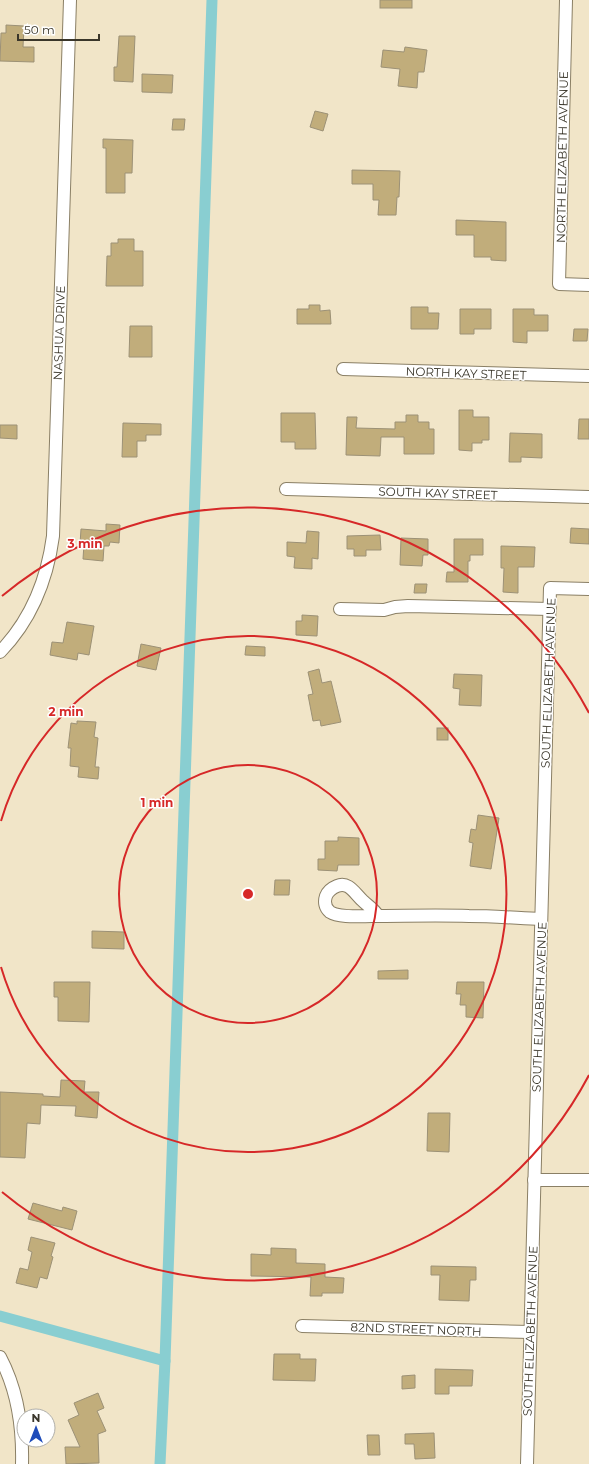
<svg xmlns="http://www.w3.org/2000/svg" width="589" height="1464" viewBox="0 0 589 1464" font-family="Montserrat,sans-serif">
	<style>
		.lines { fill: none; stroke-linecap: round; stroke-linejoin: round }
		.canal { stroke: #89ced1; stroke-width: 11 }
		.building { fill: #c1ad7b; stroke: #9c9176 }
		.minor-casing { stroke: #8a7f65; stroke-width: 14 }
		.minor { stroke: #fff; stroke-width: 12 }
		.ring { fill: none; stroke: #d62828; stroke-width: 2 }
		.labels { text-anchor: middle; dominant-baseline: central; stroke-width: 3; stroke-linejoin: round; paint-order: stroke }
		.street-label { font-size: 12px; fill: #3a362a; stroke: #fff }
		.centre { fill: #d62828; stroke: #fff; stroke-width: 2 }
		.ring-label { font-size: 12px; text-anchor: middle; font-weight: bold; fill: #d62828; stroke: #fff; stroke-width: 3; stroke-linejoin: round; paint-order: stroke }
	</style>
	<rect width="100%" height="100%" fill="#f1e5c8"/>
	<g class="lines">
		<!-- canal -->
		<g class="canal">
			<path d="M0 1316 165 1361"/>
			<path d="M160 1464 165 1361 212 0"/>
		</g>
	</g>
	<!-- building -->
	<g class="building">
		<rect x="380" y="0" width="32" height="8"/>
		<path d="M6 25 24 26 23 47H34V62L0 61 1 33H6Z"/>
		<path d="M119 36H135L133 82 114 81V67H117Z"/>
		<path d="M405 47 427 50 424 72H418L417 88 398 86 400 69 381 67 383 50 404 52Z"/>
		<path d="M142 74 173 75 172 93 142 92Z"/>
		<path d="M315 111 328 114 323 131 310 127Z"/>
		<path d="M173 119H185L184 130H172Z"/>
		<path d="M103 139 133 140 132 173H125V193H106V148H103Z"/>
		<path d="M352 170 400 171 399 197H397L396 215H378L379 200H373V184H352Z"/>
		<path d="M456 220 506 222V261L491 260V257H474V235H456Z"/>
		<path d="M118 239H134V251H143V286H106L107 256H111V243H118Z"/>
		<path d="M309 305H320V311L330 310 331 324H297V309H309Z"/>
		<path d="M411 307H428V313H439L438 329H411Z"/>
		<path d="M460 309H491V329H474V334H460Z"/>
		<path d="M513 309H534V315H548V331H527V343L513 342Z"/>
		<path d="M130 326H152V357H129Z"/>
		<path d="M574 329H588L587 341H573Z"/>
		<path d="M459 410H473V417H489V440H482V443H472V451L459 450Z"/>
		<path d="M281 413H315L316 449H295V442H281Z"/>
		<path d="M406 415H418V422H429V429H434V454H404V437H381L380 456 346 455 347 417H357L356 428 395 429V422H406Z"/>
		<path d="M579 419H589V439H578Z"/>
		<path d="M123 423 161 424V435H146V441H137V457H122Z"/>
		<path d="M0 425H17V439L0 438Z"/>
		<path d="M510 433 542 434V458L521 457V462H509Z"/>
		<path d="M106 524 120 525 119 543 110 542 109 546H104L103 561 83 559 84 544H80L81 529 106 531Z"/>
		<path d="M571 528 589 529V544L570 543Z"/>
		<path d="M307 531 319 532 318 559 312 558V569L294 568 295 557 287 556V542L306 543Z"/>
		<path d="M380 535 381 550H366V556H354V549H347V536Z"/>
		<path d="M401 538 428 539V555H423L422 566 400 565Z"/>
		<path d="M454 539H483V555H470V561H468V582H446L447 572H454Z"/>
		<path d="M501 546 535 547 534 567H518V593L503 592 504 568H501Z"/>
		<path d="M415 584H427L426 593H414Z"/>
		<path d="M302 615 318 616 317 636 296 635V621H302Z"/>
		<path d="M67 622 94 626 89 655 78 653 77 660 50 655 52 642 63 643Z"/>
		<path d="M141 644 161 648 156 670 137 666Z"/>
		<path d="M246 646 265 647V656L245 655Z"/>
		<path d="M319 669 322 683 331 681 341 722 321 726 320 720 313 721 308 695 313 694 308 672Z"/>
		<path d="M454 674 482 675 481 706 459 705 460 689 453 688Z"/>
		<path d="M77 721 96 722 94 737 98 738 95 767H99L98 779 78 777 79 767 70 766 71 748H68L71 723 77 724Z"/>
		<rect x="437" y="728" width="11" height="12"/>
		<path d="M478 815 499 818 491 869 470 866 473 843 469 842 471 829 476 830Z"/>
		<path d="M338 837 359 838V865H338L337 871 318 870V859H325V841H338Z"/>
		<path d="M275 880H290L289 895H274Z"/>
		<path d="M92 931 124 932V949L92 948Z"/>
		<path d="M408 970V979H378V971Z"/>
		<path d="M54 982H90L89 1022 58 1021V997H54Z"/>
		<path d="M457 982H484L483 1018 466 1017V1005H460L461 994H456Z"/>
		<path d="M61 1080 85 1081 84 1092H99L97 1118 75 1116 76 1106 41 1105 40 1124 27 1123 25 1158 0 1157V1092L43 1094V1096L60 1097Z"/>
		<path d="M428 1113H450L449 1152 427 1151Z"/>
		<path d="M33 1203 62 1211 63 1207 77 1211 72 1230 28 1219Z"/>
		<path d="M31 1237 55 1243 51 1256 53 1257 47 1279 40 1277 37 1288 16 1283 20 1268 28 1270 32 1252 28 1250Z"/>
		<path d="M271 1248 296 1249V1263L325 1264V1277L344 1278 343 1293H322V1296H310L311 1277 251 1276V1254L271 1255Z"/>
		<path d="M431 1266 476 1267V1280H470L469 1301 439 1300 440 1275H431Z"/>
		<path d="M274 1354H300V1359H316L315 1381 273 1380Z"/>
		<path d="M435 1369 473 1370 472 1386H449V1394H435Z"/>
		<path d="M415 1375V1388L402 1389V1376Z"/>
		<path d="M98 1393 104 1408 97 1411 106 1431 98 1434 99 1463 66 1464 65 1447H80L68 1420 79 1415 74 1403Z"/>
		<path d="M434 1433 435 1458 415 1459 414 1444H405V1434Z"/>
		<path d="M367 1435H379L380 1455H368Z"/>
	</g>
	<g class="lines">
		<!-- minor casing -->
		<g class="minor-casing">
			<g id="minor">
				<path d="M566 0 559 284 589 285"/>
				<path d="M343 369 589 376"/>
				<path d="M286 489 589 497"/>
				<path d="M340 609 384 610 395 607 408 606 550 609"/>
				<path d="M0 652C31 620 47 581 53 536L70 0"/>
				<path d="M378 916C374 909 368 906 363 901 355 894 349 881 337 886 332 888 328 891 326 896 324 902 325 908 330 912 339 918 361 916 372 916 404 916 437 915 469 916 493 916 517 918 541 919"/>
				<path d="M534 1180H589"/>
				<path d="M302 1326 530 1332"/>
				<path d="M0 1357C18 1391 23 1426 22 1464"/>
				<path d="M527 1464 550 588 589 589"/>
			</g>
		</g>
		<!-- minor -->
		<use href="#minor" class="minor"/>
	</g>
	<!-- distance rings -->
	<g class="ring">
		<circle cx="248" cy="894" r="129"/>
		<path d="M1 821A258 258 0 1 1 1 967"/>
		<path d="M589 1075A386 386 0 0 1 2 1192M2 596A386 386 0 0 1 589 713"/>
	</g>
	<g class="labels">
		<!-- street labels -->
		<g class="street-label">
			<text transform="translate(562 157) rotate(-89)">NORTH ELIZABETH AVENUE</text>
			<text transform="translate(59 333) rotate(-88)">NASHUA DRIVE</text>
			<text transform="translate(466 373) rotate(2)">NORTH KAY STREET</text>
			<text transform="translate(438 493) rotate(2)">SOUTH KAY STREET</text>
			<text transform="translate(548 683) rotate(-88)">SOUTH ELIZABETH AVENUE</text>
			<text transform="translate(539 1007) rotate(-88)">SOUTH ELIZABETH AVENUE</text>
			<text transform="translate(416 1329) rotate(2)">82ND STREET NORTH</text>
			<text transform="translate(530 1331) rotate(-88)">SOUTH ELIZABETH AVENUE</text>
		</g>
	</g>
	<circle cx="248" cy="894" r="6" class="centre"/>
	<g class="ring-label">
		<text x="85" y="548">3 min</text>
		<text x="66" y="716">2 min</text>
		<text x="157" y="807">1 min</text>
	</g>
	<!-- north arrow -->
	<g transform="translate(36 1428)"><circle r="19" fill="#ffffff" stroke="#b0afaa"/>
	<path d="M0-3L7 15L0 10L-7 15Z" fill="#1f4cba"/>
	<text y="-6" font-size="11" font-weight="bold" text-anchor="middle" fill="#3a362a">N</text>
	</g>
	<!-- scale -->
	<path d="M18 34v6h81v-6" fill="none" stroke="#3a362a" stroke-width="2"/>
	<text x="24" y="34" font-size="12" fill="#3a362a" stroke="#ffffff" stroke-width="3" paint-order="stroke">50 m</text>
</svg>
